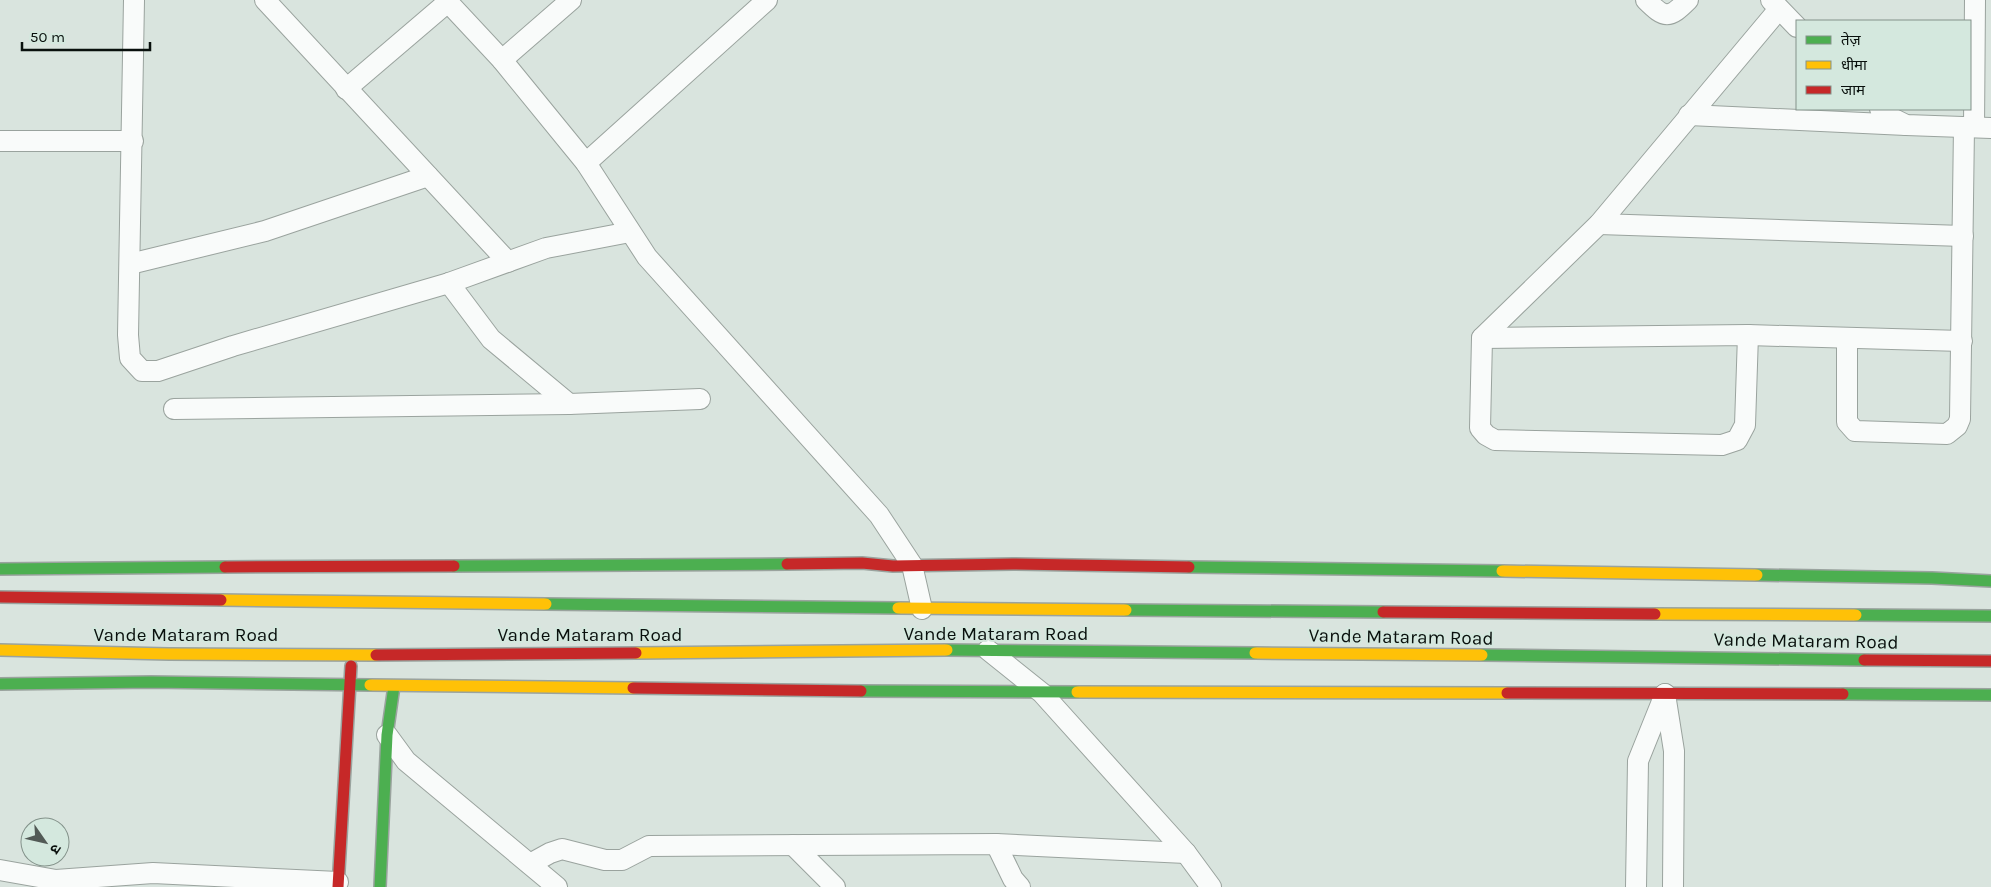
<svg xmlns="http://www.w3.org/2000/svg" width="1991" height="887" viewBox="0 0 1991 887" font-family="Karla,'Noto Sans Devanagari',sans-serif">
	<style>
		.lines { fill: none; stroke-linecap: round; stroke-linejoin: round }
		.street-casing { stroke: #9aa39e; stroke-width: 22 }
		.fast-casing { stroke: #9aa39e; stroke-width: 14 }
		.slow-casing { stroke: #9aa39e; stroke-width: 14 }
		.jam-casing { stroke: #9aa39e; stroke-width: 14 }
		.street { stroke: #f9fbfa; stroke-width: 20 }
		.fast { stroke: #4caf50; stroke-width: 11 }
		.slow { stroke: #ffc107; stroke-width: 11 }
		.jam { stroke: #c62828; stroke-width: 11 }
		.labels { text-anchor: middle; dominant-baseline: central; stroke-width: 4; stroke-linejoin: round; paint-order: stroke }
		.street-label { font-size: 19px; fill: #09100d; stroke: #d4e8de }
	</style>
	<rect width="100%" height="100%" fill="#d9e4de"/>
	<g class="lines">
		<!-- street casing -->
		<g class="street-casing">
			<g id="street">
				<path d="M134 0 128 335 130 358 142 371H158L233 346 449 283 546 248 630 232"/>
				<path d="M265 0 508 262"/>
				<path d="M446 0 502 60 586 163 647 257 879 515 912 565 922 609"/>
				<path d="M1646 0C1665 19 1669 19 1688 0"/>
				<path d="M1771 0 1797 27"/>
				<path d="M502 60 571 0"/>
				<path d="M346 89 448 2"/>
				<path d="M1880 109 1890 117 1906 125 1991 128"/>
				<path d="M1689 115 1906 125"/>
				<path d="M1974 127 1975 0"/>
				<path d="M0 141H133"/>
				<path d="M586 163 767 0"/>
				<path d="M1599 224 1963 236"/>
				<path d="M130 264 265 231 428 176"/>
				<path d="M449 283 491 339 569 404"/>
				<path d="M1748 335 1745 425 1737 440 1722 445 1495 440 1486 435 1480 428 1482 338 1599 224 1779 9"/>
				<path d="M1482 338 1748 335 1962 341"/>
				<path d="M1847 338V422L1855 431 1947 434 1957 426 1960 419 1964 127"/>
				<path d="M174 409 569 404 700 399"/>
				<path d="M988 650 1042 693 1186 853 1211 887"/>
				<path d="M1665 694 1674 751 1673 887"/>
				<path d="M387 735 406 761 557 887"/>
				<path d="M996 844 1013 879 1020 887"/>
				<path d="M793 845 835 887"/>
				<path d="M530 864 550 853 562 849 605 860H622L649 846 996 844 1186 853"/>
				<path d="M0 870 56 880 153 873 338 882"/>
				<path d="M1636 887 1638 761 1665 694"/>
			</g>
		</g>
		<!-- fast casing -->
		<g class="fast-casing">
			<g id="fast">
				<path d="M454 566 787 564"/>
				<path d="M1189 567 1502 571"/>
				<path d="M0 569 225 567"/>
				<path d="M1757 575 1932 578 1991 581"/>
				<path d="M546 604 898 608"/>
				<path d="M1126 610 1383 612"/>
				<path d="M1856 615 1991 616"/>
				<path d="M947 650 1255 653"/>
				<path d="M1482 655 1864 660"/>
				<path d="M0 684 151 682 370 685"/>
				<path d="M861 691 1077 692"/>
				<path d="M1843 694 1991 695"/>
				<path d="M380 887 387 735 394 686"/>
			</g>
		</g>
		<!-- slow casing -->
		<g class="slow-casing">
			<g id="slow">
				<path d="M1502 571 1757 575"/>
				<path d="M221 600 546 604"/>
				<path d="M898 608 1126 610"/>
				<path d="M1655 614 1856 615"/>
				<path d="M0 650 169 654 376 655"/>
				<path d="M636 653 947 650"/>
				<path d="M1255 653 1482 655"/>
				<path d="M370 685 633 688"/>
				<path d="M1077 692 1507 693"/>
			</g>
		</g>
		<!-- jam casing -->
		<g class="jam-casing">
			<g id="jam">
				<path d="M787 564 862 563 893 566 1013 564 1189 567"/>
				<path d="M225 567 454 566"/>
				<path d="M0 597 221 600"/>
				<path d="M1383 612 1655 614"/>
				<path d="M376 655 636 653"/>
				<path d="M1864 660 1991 661"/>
				<path d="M633 688 861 691"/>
				<path d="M1507 693 1843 694"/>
				<path d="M338 887 351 666"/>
			</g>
		</g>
		<!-- street -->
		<use href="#street" class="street"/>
		<!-- fast -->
		<use href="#fast" class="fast"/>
		<!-- slow -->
		<use href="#slow" class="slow"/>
		<!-- jam -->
		<use href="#jam" class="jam"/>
	</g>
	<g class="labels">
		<!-- street labels -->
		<g class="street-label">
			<text x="996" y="634">Vande Mataram Road</text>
			<text x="186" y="635">Vande Mataram Road</text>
			<text x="590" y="635">Vande Mataram Road</text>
			<text transform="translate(1401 637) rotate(1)">Vande Mataram Road</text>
			<text transform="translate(1806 641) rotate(1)">Vande Mataram Road</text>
		</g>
	</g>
	<!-- legend -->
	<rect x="1796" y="20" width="175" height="90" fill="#d4e8de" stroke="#83928a"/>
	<rect x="1806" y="36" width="25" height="8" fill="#4caf50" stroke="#83928a"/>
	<text x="1841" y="45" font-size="15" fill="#09100d">तेज़</text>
	<rect x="1806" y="61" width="25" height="8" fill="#ffc107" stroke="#83928a"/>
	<text x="1841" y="70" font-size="15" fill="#09100d">धीमा</text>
	<rect x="1806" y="86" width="25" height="8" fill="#c62828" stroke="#83928a"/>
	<text x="1841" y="95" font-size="15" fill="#09100d">जाम</text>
	<!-- north arrow -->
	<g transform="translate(45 842) rotate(124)"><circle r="24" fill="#d4e8de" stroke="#83928a"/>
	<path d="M0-4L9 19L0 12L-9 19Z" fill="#525a56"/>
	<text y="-8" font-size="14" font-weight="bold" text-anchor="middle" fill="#09100d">उ</text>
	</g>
	<!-- scale -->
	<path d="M22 42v8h128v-8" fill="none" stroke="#09100d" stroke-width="2.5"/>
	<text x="30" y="42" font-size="15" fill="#09100d" stroke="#d4e8de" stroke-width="4" paint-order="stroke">50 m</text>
</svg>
